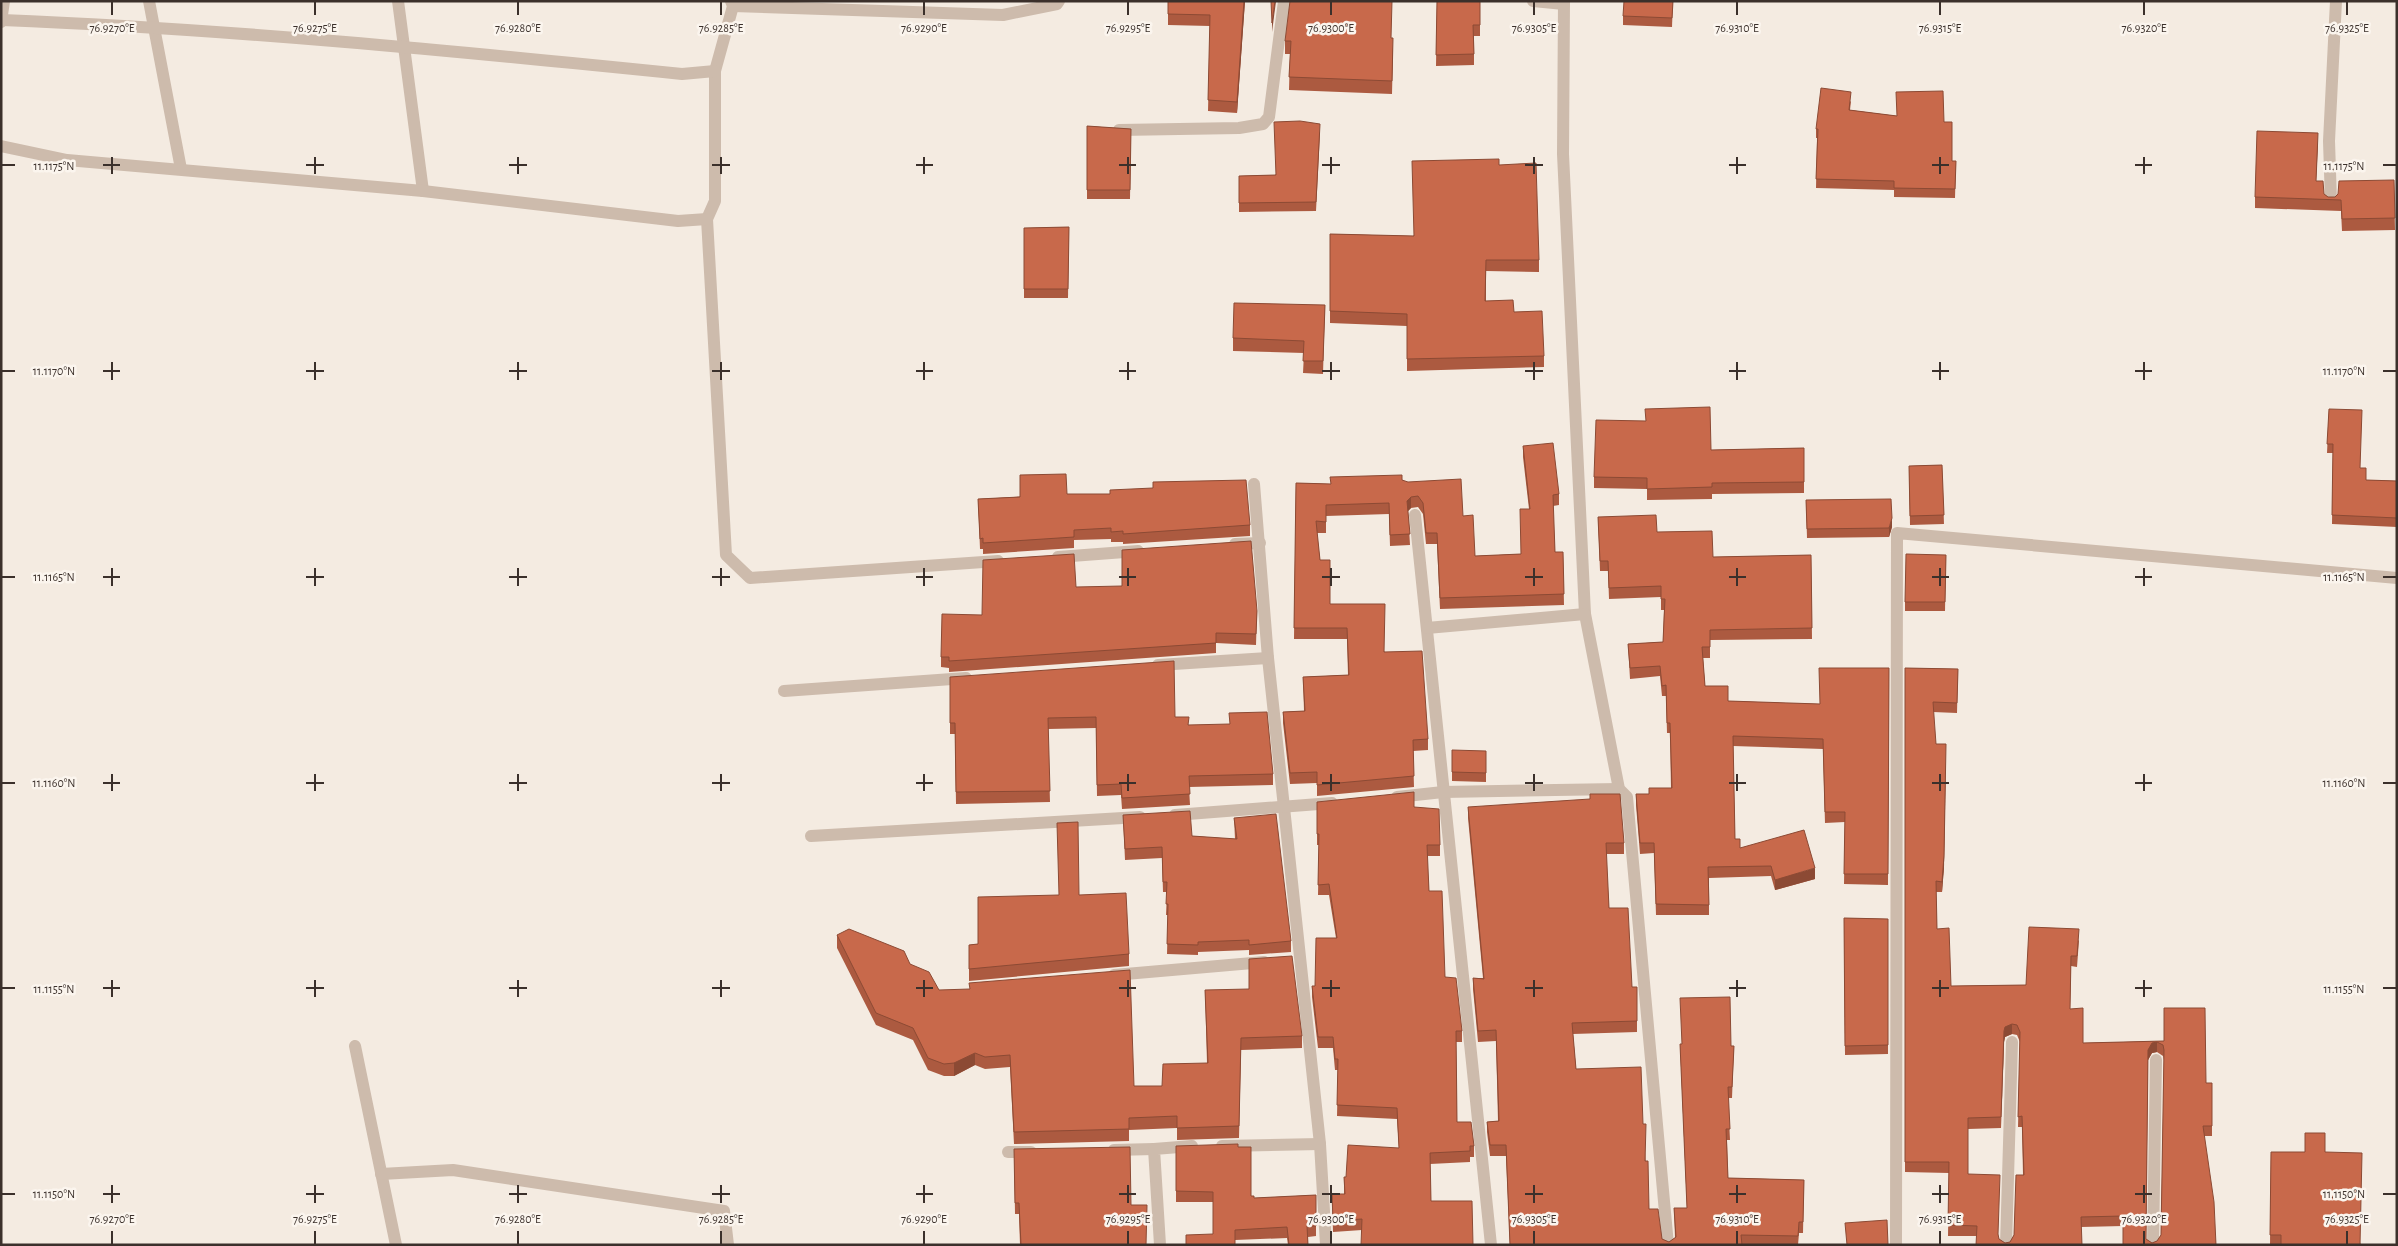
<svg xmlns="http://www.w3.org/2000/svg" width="2398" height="1246" viewBox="0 0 2398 1246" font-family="'Alegreya Sans',sans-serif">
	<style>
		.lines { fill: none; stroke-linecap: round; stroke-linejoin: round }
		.street { stroke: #cdbbac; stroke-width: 12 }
		.wall { fill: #ac5a40; fill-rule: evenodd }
		.shaded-wall { fill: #8c4a34 }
		.building { fill: #c8694b; stroke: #8c4a34; fill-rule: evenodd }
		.ticks { fill: none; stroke: #3b302b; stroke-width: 2 }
		.ticks-label { font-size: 12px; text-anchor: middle; fill: #3b302b; stroke: #fbf5ee; stroke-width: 5; stroke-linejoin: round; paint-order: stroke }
	</style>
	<rect width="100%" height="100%" fill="#f4ebe1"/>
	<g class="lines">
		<!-- street -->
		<g class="street">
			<path d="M149 1 181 169"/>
			<path d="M398 1 423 191"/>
			<path d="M731 1 733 6 715 71V201L707 219 726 555 750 578 998 561"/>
			<path d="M1533 1 1564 4"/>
			<path d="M1564 1 1563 154 1585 614"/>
			<path d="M733 6 1003 15 1057 4 1059 1"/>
			<path d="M2 20C229 29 456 51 682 74L715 71"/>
			<path d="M1 22 4 1"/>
			<path d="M1119 130 1239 128 1263 124 1269 117 1284 1"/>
			<path d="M1 146 67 160 423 191 678 221 707 219"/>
			<path d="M2331 202 2329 141 2336 1"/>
			<path d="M1254 484 1268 658 1320 1144 1326 1245"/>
			<path d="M1415 515 1491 1245"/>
			<path d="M1235 544 1260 543"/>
			<path d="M1058 557 1138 551"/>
			<path d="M1427 628 1585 614 1619 789 1627 797 1668 1245"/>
			<path d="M1158 665 1268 658"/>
			<path d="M784 691 966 678"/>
			<path d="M1397 797 1443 792 1619 789"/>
			<path d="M1175 815 1332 803"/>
			<path d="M811 836 1140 817"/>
			<path d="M1114 975 1264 962"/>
			<path d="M355 1046 396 1245"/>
			<path d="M1222 1146 1320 1144"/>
			<path d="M1114 1150 1154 1149"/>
			<path d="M1008 1152H1031"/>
			<path d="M381 1174 453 1170 724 1211 728 1245"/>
			<path d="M1160 1245 1154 1149 1192 1146"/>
			<path d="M1896 1245 1897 533 2397 578"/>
			<path d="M2006 1245 2012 1042"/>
			<path d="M2153 1245 2156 1060"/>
		</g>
	</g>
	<!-- wall -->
	<g class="wall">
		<path d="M1168 1H1245L1237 113 1208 111 1210 26 1168 25Z"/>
		<path d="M1437 1H1480V36H1474V65L1436 66Z"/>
		<path d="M1673 1 1672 27 1623 25V16Z"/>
		<path d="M1391 38 1393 51 1392 94 1289 90 1290 54H1285V41Z"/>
		<path d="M1851 101 1850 110 1944 122 1952 161H1956L1955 198 1894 197V190L1816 188 1817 138H1816V129Z"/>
		<path d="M1087 126 1131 129 1130 199H1087Z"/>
		<path d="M1320 132 1316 211 1239 212V176L1275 175Z"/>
		<path d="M2318 145 2316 181 2324 194 2328 197H2335L2394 180 2395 230 2342 231 2341 211 2255 208V197Z"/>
		<path d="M1499 165 1539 260V272L1486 271V301L1514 312 1544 356V367L1407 371V326L1330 323V234L1413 236Z"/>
		<path d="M1069 227 1068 298H1024V228Z"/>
		<path d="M1325 305 1323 374 1303 373 1304 353 1233 351V338Z"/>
		<path d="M2329 409 2366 480 2397 481V527L2332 524 2333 453H2327Z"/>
		<path d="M1523 446 1559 494V505L1553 506 1555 552H1563L1564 605 1440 609 1437 544H1426L1423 514 1418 507 1411 508 1408 511 1410 545 1390 546 1389 514 1326 516V533H1317L1320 560 1330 604 1385 652 1428 739V750L1413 751 1414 787 1317 796V783L1290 784 1283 723V712L1304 711 1303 677 1348 675 1347 639H1294L1296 483 1330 484 1402 480 1463 516 1475 556 1521 554 1529 509 1523 457Z"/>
		<path d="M1804 448V493L1712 494V499L1647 500V489L1594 488V477L1711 450Z"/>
		<path d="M1942 465 1944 524 1910 525 1909 466Z"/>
		<path d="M1067 494 1250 525V536L1123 544V542H1111V539L1074 540V548L983 554V549H980L978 499Z"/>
		<path d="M1806 500 1892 527 1889 537 1807 538Z"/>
		<path d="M1598 517 1657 532 1713 557 1811 555 1812 639 1710 640V658H1703L1705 686 1728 701 1820 704 1889 668 1888 885 1844 884 1845 822 1825 823 1823 749 1733 746 1735 839 1740 848 1815 879 1775 890 1771 876 1709 878V915H1656L1654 853 1640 854 1636 805V794H1649L1671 788 1670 733H1667L1666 696H1662L1660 676 1630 679 1628 644 1663 642 1664 610H1661V597L1609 599 1608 571H1600Z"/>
		<path d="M1946 555 1945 611H1905V602Z"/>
		<path d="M1076 587 1257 611 1256 645 1216 643V653L949 672V668L941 667V657L982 615Z"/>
		<path d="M1905 668 1958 669 1957 713 1933 712 1944 867 1942 892H1936L1937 929 1951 986 2026 985 2079 940 2077 967 2071 966 2070 1009 2083 1043 2164 1041 2206 1083 2212 1093V1136H2204L2216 1245H2123V1226L2081 1227 2082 1245H1976L1977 1236H1948L1949 1173 1905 1172ZM2012 1034 2017 1035 2020 1042 2018 1127H2022L2023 1175 2014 1235 2010 1242 2005 1243 1999 1239 1968 1174V1129L2001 1128 2004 1042 2005 1037ZM2157 1052 2163 1056 2164 1060 2161 1235 2157 1241 2152 1243 2146 1239 2148 1060 2152 1053Z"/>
		<path d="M950 677 1175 717 1273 774V785L1189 787 1190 805 1122 809 1121 795 1097 796 1096 728 1048 729 1050 802 956 804 955 734H950Z"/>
		<path d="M1486 751V782L1452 781V772Z"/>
		<path d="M1317 802 1414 807 1440 845V856H1427L1429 891 1445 977 1462 1031V1042H1456L1457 1122 1474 1146V1157H1470V1162L1430 1164 1431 1201 1362 1230 1333 1232 1332 1194H1344V1177H1346L1399 1148 1397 1119 1337 1116 1338 1070H1335L1333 1048H1318L1312 997V986H1315L1336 938 1329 895H1318L1319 845H1317Z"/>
		<path d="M1468 807 1624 843V854H1606L1609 908 1632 987H1637V1032L1573 1034 1576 1069 1643 1124 1649 1209 1662 1239 1669 1242 1675 1238 1674 1208H1687L1680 1044 1734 1046 1732 1098H1728L1730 1140H1727L1728 1178 1804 1180 1803 1233H1799L1798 1245H1510L1506 1156H1490L1487 1132V1122L1498 1121 1496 1041 1478 1042 1473 989V978H1483L1468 818Z"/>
		<path d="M1123 815 1192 836 1235 839 1234 818 1291 941V952L1249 955V950L1198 952V955L1167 954 1168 915H1166L1167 892H1163L1162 858 1125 860Z"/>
		<path d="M1058 895H1079L1129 954V966L969 981V945L978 944Z"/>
		<path d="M1844 918 1888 919V1054L1845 1055Z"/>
		<path d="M837 935 910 964 939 990 1134 1086H1162L1207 1063 1205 990 1302 1036V1048L1241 1050 1239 1138 1177 1140V1128L1129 1130V1141L1014 1144 1010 1067 985 1069 975 1065 954 1076H944L928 1070 913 1040 876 1025 837 948Z"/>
		<path d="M1176 1146 1238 1147 1251 1196 1254 1198 1316 1195V1236L1308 1237V1245H1288L1287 1238 1235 1240 1213 1234V1202H1176Z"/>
		<path d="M1014 1149 1131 1205 1146 1245H1020L1019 1214H1015Z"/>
		<path d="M2271 1152H2325L2361 1245H2270Z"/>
	</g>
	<!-- shaded-wall -->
	<g class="shaded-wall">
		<path d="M1244 1H1245L1237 113V102Z"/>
		<path d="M1275 1H1276L1272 32V23Z"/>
		<path d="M1411 497V508L1407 512V501Z"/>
		<path d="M1892 518V527L1889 537V528Z"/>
		<path d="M1946 755 1944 867 1942 892V882Z"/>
		<path d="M1815 868V879L1775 890V880Z"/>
		<path d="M2012 1024V1034L2005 1037 2004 1042 2001 1128 2004 1031 2005 1027Z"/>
		<path d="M2157 1042V1052L2152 1053 2148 1060V1050L2152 1043Z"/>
		<path d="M975 1053V1065L954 1076V1063Z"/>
	</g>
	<!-- building -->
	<g class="building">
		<path d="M1168 1H1244L1237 102 1208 100 1210 15 1168 14Z"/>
		<path d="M1271 1H1275L1272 23Z"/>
		<path d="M1290 1H1392L1391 38H1393L1392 81 1289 77 1291 41H1285Z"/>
		<path d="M1437 1H1480V25H1473L1474 54 1436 55Z"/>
		<path d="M1624 1H1673L1672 18 1623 16Z"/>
		<path d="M1821 88 1851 92 1849 110 1897 116 1896 92 1943 91 1944 122H1952V161H1956L1955 189 1894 188V181L1816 179 1818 129H1816Z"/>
		<path d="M1300 121 1320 124 1316 202 1239 203V176L1276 175 1274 122Z"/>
		<path d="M1087 126 1131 129 1130 190H1087Z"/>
		<path d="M2257 131 2318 133 2316 181H2323L2324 194 2328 197H2335L2338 194 2339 181 2394 180 2395 218 2342 219 2341 200 2255 197Z"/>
		<path d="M1499 159V165L1536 163 1539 260H1486L1485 301 1513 300 1514 312 1542 311 1544 356 1407 359V314L1330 311V234L1414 236 1412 161Z"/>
		<path d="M1069 227 1068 289H1024V228Z"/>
		<path d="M1234 303 1325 305 1323 361H1303L1304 341 1233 338Z"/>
		<path d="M1710 407 1711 450 1804 448V482L1712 483V487L1647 489V478L1594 477 1596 420 1646 421 1645 409Z"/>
		<path d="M2329 409 2362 410 2360 468H2366V480L2397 481V518L2332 515 2333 444H2327Z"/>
		<path d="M1553 443 1559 494 1553 495 1555 552H1563L1564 594 1440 598 1437 533H1426L1423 503 1418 496 1411 497 1407 501 1410 534 1390 535 1389 503 1326 505V522L1316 521 1320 560H1330V604H1385L1384 652 1422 651 1428 739 1413 740 1414 776 1317 785V772L1290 773 1283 712 1305 711 1303 677 1349 675 1347 628H1294L1296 483 1331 484 1330 477 1402 475V480L1408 482 1461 479 1463 516 1473 515 1475 556 1521 554 1520 509H1530L1523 446Z"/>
		<path d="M1942 465 1944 515 1910 516 1909 466Z"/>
		<path d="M1066 474 1067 494H1110V490L1153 488V482L1246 480 1250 525 1123 534V531L1111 532V528L1074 530V537L983 543V538L980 539 978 499 1020 497V475Z"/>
		<path d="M1891 499 1892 518 1889 528 1807 529 1806 500Z"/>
		<path d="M1656 515 1657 532 1712 531 1713 557 1811 555 1812 628 1710 630V647H1702L1705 686H1728V701L1820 704 1819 668H1889L1888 874H1844L1845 812H1825L1823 739 1733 736 1735 839H1740V848L1804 830 1815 868 1775 880 1771 866 1708 867 1709 905 1656 904 1654 843H1640L1636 794H1649V788H1672L1670 723H1667L1666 685 1662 686 1660 666 1630 668 1628 644 1663 642 1665 599H1661V586L1609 588 1608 561H1600L1598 517Z"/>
		<path d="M1251 541 1257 611 1256 634 1216 633V643L949 661V657H941L942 614 982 615 983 560 1074 554 1076 587 1122 586V550Z"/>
		<path d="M1906 554 1946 555 1945 602H1905Z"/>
		<path d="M1174 661 1175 717H1189L1188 725 1230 724 1229 713 1267 712 1273 774 1189 776 1190 794 1122 798 1121 784 1097 785 1096 717 1048 718 1050 791 956 792 955 723H950V677Z"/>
		<path d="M1905 668 1958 669 1957 703 1933 702 1936 744H1946L1944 856 1942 882 1936 881 1937 929 1949 928 1951 986 2026 985 2029 927 2079 929 2077 956H2071L2070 1009 2083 1008V1043L2164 1041V1008H2205L2206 1083H2212V1126H2203L2214 1202 2216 1245H2123V1216L2081 1217 2082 1245H1976L1977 1226 1948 1225 1949 1162H1905ZM2012 1024 2017 1025 2020 1032 2018 1117 2022 1116 2024 1175H2016L2014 1235 2010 1242 2005 1243 1999 1239 1998 1234 2000 1175 1968 1174V1118L2001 1117 2004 1031 2005 1027ZM2157 1042 2163 1045 2164 1050 2161 1235 2157 1241 2152 1243 2146 1239 2148 1050 2152 1043Z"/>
		<path d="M1452 750 1486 751V773L1452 772Z"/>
		<path d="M1414 792V807L1439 809 1440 845H1427L1429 891H1442L1445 977 1456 978 1462 1031H1456L1457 1122H1471L1474 1146H1470V1151L1430 1153 1431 1201H1472L1473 1245H1361L1362 1219 1333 1221 1332 1194H1345L1344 1177H1346L1348 1145 1399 1148 1397 1108 1337 1105 1338 1059H1335L1333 1037H1318L1312 986H1315L1316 938H1337L1329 884 1318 885 1319 834H1317V802Z"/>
		<path d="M1590 794H1620L1624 843H1606L1609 908H1628L1632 987H1637V1021L1572 1023 1576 1069 1641 1067 1643 1124H1646L1645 1161H1648L1649 1209H1658L1662 1239 1669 1242 1676 1237 1674 1208H1687L1680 1044H1682L1680 998 1730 997 1731 1046H1734L1732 1087H1728L1730 1129H1726L1728 1178 1804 1180 1803 1222H1799L1798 1236 1741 1235 1742 1245H1510L1506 1145H1490L1487 1122 1499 1121 1496 1030 1478 1031 1473 978 1484 979 1468 807 1590 799Z"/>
		<path d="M1190 811 1192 836 1237 839 1234 818 1276 814 1291 941 1249 945V940L1198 942V945L1167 944 1168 904H1166L1167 882H1163L1162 847 1125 849 1123 815Z"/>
		<path d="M1078 822 1079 895 1126 893 1129 954 969 969V945L978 944V897L1059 895 1057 823Z"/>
		<path d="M1844 918 1888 919V1045L1845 1046Z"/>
		<path d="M849 929 904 951 910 964 929 972 939 990 970 989 969 983 1130 970 1134 1086H1162L1163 1064 1208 1063 1205 990 1249 989V959L1292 956 1302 1036 1241 1038 1239 1126 1177 1128V1116L1129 1118V1129L1014 1132 1010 1055 985 1057 975 1053 954 1063 944 1064 928 1058 913 1028 876 1013 837 935Z"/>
		<path d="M2305 1133H2325V1152L2362 1153 2360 1245H2281V1235H2270L2271 1152H2305Z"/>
		<path d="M1238 1144V1147H1251V1196H1254V1198L1316 1195V1226H1307L1308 1245H1289L1287 1227 1235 1230V1245H1186V1235L1213 1234V1192L1176 1191V1146Z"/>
		<path d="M1130 1147 1131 1205H1147L1146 1245H1021L1019 1203H1015L1014 1149Z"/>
		<path d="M1887 1220 1888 1245H1847L1845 1223Z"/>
	</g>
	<!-- ticks -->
	<path class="ticks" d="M112 2V15M315 2V15M518 2V15M721 2V15M924 2V15M1128 2V15M1331 2V15M1534 2V15M1737 2V15M1940 2V15M2144 2V15M2347 2V15M112 157V174M315 157V174M518 157V174M721 157V174M924 157V174M1128 157V174M1331 157V174M1534 157V174M1737 157V174M1940 157V174M2144 157V174M2 165H15M103 165H120M306 165H324M509 165H527M712 165H730M916 165H933M1119 165H1136M1322 165H1340M1525 165H1543M1729 165H1746M1932 165H1949M2135 165H2152M2383 165H2396M112 362V380M315 362V380M518 362V380M721 362V380M924 362V380M1128 362V380M1331 362V380M1534 362V380M1737 362V380M1940 362V380M2144 362V380M2 371H15M103 371H120M306 371H324M509 371H527M712 371H730M916 371H933M1119 371H1136M1322 371H1340M1525 371H1543M1729 371H1746M1932 371H1949M2135 371H2152M2383 371H2396M112 568V586M315 568V586M518 568V586M721 568V586M924 568V586M1128 568V586M1331 568V586M1534 568V586M1737 568V586M1940 568V586M2144 568V586M2 577H15M103 577H120M306 577H324M509 577H527M712 577H730M916 577H933M1119 577H1136M1322 577H1340M1525 577H1543M1729 577H1746M1932 577H1949M2135 577H2152M2383 577H2396M112 774V791M315 774V791M518 774V791M721 774V791M924 774V791M1128 774V791M1331 774V791M1534 774V791M1737 774V791M1940 774V791M2144 774V791M2 783H15M103 783H120M306 783H324M509 783H527M712 783H730M916 783H933M1119 783H1136M1322 783H1340M1525 783H1543M1729 783H1746M1932 783H1949M2135 783H2152M2383 783H2396M112 980V997M315 980V997M518 980V997M721 980V997M924 980V997M1128 980V997M1331 980V997M1534 980V997M1737 980V997M1940 980V997M2144 980V997M2 988H15M103 988H120M306 988H324M509 988H527M712 988H730M916 988H933M1119 988H1136M1322 988H1340M1525 988H1543M1729 988H1746M1932 988H1949M2135 988H2152M2383 988H2396M112 1185V1203M315 1185V1203M518 1185V1203M721 1185V1203M924 1185V1203M1128 1185V1203M1331 1185V1203M1534 1185V1203M1737 1185V1203M1940 1185V1203M2144 1185V1203M2 1194H15M103 1194H120M306 1194H324M509 1194H527M712 1194H730M916 1194H933M1119 1194H1136M1322 1194H1340M1525 1194H1543M1729 1194H1746M1932 1194H1949M2135 1194H2152M2383 1194H2396M112 1231V1244M315 1231V1244M518 1231V1244M721 1231V1244M924 1231V1244M1128 1231V1244M1331 1231V1244M1534 1231V1244M1737 1231V1244M1940 1231V1244M2144 1231V1244M2347 1231V1244"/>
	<g class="ticks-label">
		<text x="112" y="32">76.9270°E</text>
		<text x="315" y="32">76.9275°E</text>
		<text x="518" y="32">76.9280°E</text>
		<text x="721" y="32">76.9285°E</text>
		<text x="924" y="32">76.9290°E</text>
		<text x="1128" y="32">76.9295°E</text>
		<text x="1331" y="32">76.9300°E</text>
		<text x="1534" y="32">76.9305°E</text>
		<text x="1737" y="32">76.9310°E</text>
		<text x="1940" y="32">76.9315°E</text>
		<text x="2144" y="32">76.9320°E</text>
		<text x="2347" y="32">76.9325°E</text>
		<text x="54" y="170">11.1175°N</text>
		<text x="2344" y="170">11.1175°N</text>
		<text x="54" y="375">11.1170°N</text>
		<text x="2344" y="375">11.1170°N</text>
		<text x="54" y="581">11.1165°N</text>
		<text x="2344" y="581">11.1165°N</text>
		<text x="54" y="787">11.1160°N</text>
		<text x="2344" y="787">11.1160°N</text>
		<text x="54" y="993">11.1155°N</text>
		<text x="2344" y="993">11.1155°N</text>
		<text x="54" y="1198">11.1150°N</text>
		<text x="2344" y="1198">11.1150°N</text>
		<text x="112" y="1223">76.9270°E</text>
		<text x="315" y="1223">76.9275°E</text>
		<text x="518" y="1223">76.9280°E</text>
		<text x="721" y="1223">76.9285°E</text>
		<text x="924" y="1223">76.9290°E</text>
		<text x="1128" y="1223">76.9295°E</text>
		<text x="1331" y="1223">76.9300°E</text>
		<text x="1534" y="1223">76.9305°E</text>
		<text x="1737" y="1223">76.9310°E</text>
		<text x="1940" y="1223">76.9315°E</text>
		<text x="2144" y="1223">76.9320°E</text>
		<text x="2347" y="1223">76.9325°E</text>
	</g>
	<!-- border -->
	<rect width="2398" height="1246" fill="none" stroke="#3b302b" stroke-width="5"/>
</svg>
